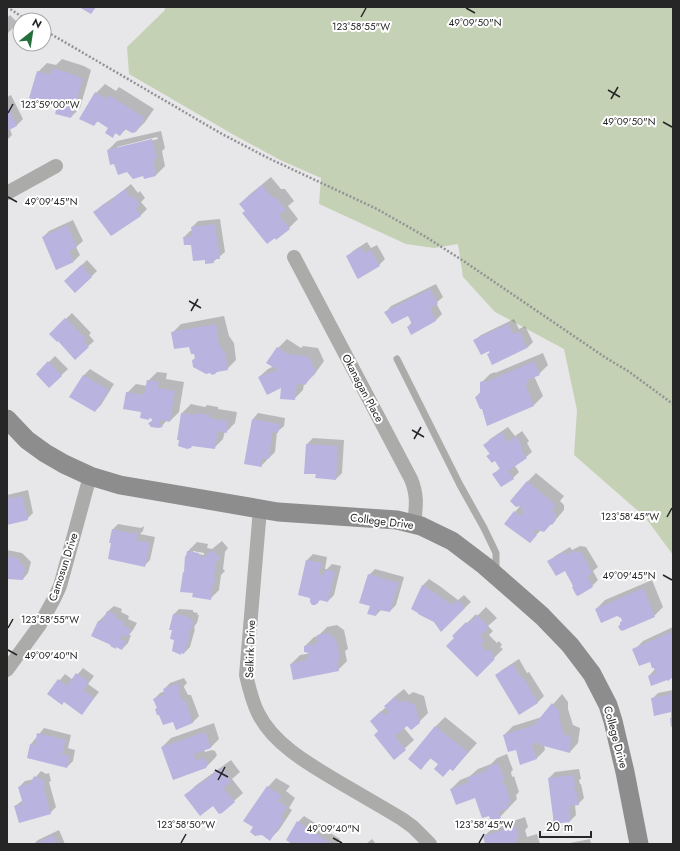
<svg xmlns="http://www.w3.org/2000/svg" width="680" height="851" viewBox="0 0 680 851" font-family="Jost,sans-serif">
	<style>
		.green { fill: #c5d1b5 }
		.shadow { fill: #0003; fill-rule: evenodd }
		.building { fill: #b8b3df }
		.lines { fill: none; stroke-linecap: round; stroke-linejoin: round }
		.path { stroke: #939395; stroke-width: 2.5; stroke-dasharray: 2 2; stroke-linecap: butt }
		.lane { stroke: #ababaa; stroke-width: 7 }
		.street { stroke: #ababaa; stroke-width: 14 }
		.secondary { stroke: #8e8d8d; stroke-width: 19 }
		.ticks { fill: none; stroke: #262627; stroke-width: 1.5 }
		.labels { text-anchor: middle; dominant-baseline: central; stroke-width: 4; stroke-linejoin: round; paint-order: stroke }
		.street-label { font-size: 11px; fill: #262627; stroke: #fff }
		.ticks-label { font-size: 10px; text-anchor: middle; fill: #262627; stroke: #fff; stroke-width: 4; stroke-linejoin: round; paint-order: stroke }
	</style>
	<rect width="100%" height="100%" fill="#e7e7e9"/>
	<!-- green -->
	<path class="green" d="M166 7H673V555L645 517 574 455 577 410 564 349 495 312 463 277 458 244 434 248 406 244 319 204 321 178 280 160 234 135 129 74 127 47 164 11Z"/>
	<!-- shadow -->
	<g class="shadow">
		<path d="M10 15 18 23 7 34V18Z"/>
		<path d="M62 59 84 66 91 70 80 108 71 117 58 106 50 105 48 107 38 72 47 63 56 65Z"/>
		<path d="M105 84 116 91 119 87 154 109 145 122 136 131 126 129 120 135 117 132 112 136 109 128 98 121 94 125 96 93Z"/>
		<path d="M11 95 23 119 17 125 10 129 12 135 7 140V97Z"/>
		<path d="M161 131 165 148 162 151 165 166 156 175H144L108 150 117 141ZM157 137 158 139 117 149V147Z"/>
		<path d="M271 177 281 189H285L294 201 288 206 298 219 289 228 275 237 246 211 240 204 249 195Z"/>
		<path d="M131 184 138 193 140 191 145 198 141 202 147 209 141 215 112 235 95 212 101 206 114 197V198Z"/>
		<path d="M220 219 225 252 213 262 206 259 192 243 184 237 190 231H193L192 227 198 221Z"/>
		<path d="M73 220 83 241 76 247 80 255 74 261 43 237 49 231Z"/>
		<path d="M367 242 371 248 377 245 385 259 379 265 347 257 353 251Z"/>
		<path d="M87 260 97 271 91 277 71 275Z"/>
		<path d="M436 284 443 297 436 303 442 314 436 320 411 333 408 327 412 322 409 314 386 312 391 306Z"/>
		<path d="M72 313 91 333 89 335 94 341 75 358 58 340 50 334Z"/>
		<path d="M224 316 229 336 234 343 236 360 227 369 193 360 196 357 190 346 172 333 181 324Z"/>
		<path d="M514 319 519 329 525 326 533 342 527 348 488 354 490 352 475 340 481 335Z"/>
		<path d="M287 339 301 348 303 346 318 348 324 361 314 375 304 384 303 390 294 399 282 387 259 377 268 369 274 366 278 348Z"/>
		<path d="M543 353 548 365 539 374 534 376 543 396 534 405 488 425 482 408 476 397 481 391V383L490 374 495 372V373Z"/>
		<path d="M55 356 68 369 49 387 37 374Z"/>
		<path d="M90 369 114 384 101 405 95 411 71 397 84 375Z"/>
		<path d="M157 372 167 373 166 379 184 382 179 412 170 421 167 420 162 426 158 427 149 423 155 418 142 411 127 393 136 384 147 386 148 381Z"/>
		<path d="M191 404 205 407 207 405 218 407V409L237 412 235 423 226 432 225 431 223 439 214 448 182 413Z"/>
		<path d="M258 413 285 418 284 426 277 432 275 452 269 458H267V460L261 466 253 419Z"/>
		<path d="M508 427 515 436 522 431 529 441 527 443 532 452 515 466 519 472 513 478 494 475 500 468 495 460 488 456 490 453 485 445 490 439Z"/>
		<path d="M313 438 344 440 342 473 336 479 317 473H305L307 444Z"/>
		<path d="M536 473 564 496 560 501 564 505V510L552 524 542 529 530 541 505 523 522 504 527 482Z"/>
		<path d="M28 490 33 513 27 519 7 524V495Z"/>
		<path d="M118 524 141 528 144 526 143 531 140 534 155 537 150 560 144 566 112 543 113 529Z"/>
		<path d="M222 541 228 548 225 552 223 569 225 571 221 575 219 590 210 599 194 592 185 571 188 551 197 542 208 544 207 548 212 549ZM193 551 204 553V555L193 553Z"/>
		<path d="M580 546 586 547 598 567 593 571 598 580 592 586H574L565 570 549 562 555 556 570 547 572 550Z"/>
		<path d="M7 550 22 553 31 562 28 573 23 579 7 577Z"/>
		<path d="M313 554 327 557 325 569H327L332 564 341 566 334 595 328 601 321 599 317 603 311 598 299 595 307 560Z"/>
		<path d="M375 569 404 577 396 605 390 611 381 610 376 615 371 605 369 575Z"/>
		<path d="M429 579 441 587 458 600 464 595 471 602 441 631 434 621 412 609 423 585Z"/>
		<path d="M652 580 663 607 654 616 623 620 622 617 596 609 605 600Z"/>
		<path d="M114 606 122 609 121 612 129 616 128 619 137 623 133 630 129 635H131L128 643 122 649 117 646 116 648 112 645 92 636 99 621 105 615 106 616 108 611Z"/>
		<path d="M486 607 497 618 488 626 493 631 489 635 497 643 499 641 502 645 500 647 503 649 477 675 454 636 476 614 477 616Z"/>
		<path d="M179 609 193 610V612L198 613 197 615H199L197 623 195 625 194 629H195L190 647 184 653 176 640 173 630V615Z"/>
		<path d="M337 625 344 630 348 649 345 651 347 661 338 670 291 664 300 655 312 653 305 646 314 637 318 636 327 627Z"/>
		<path d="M673 627V677L668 680 649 676 655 669 650 660 634 650 643 641Z"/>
		<path d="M519 659 527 673 529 672 544 696 538 702 519 713 496 675 502 670Z"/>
		<path d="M83 668 94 676 88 684 99 692 82 714 65 701 48 694 65 674 73 680Z"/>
		<path d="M184 678 187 683 184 686V687L188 695H191L199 716 193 722 176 728 174 721 158 708 154 699 160 693 165 691 164 689 170 683Z"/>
		<path d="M404 689 409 695 413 692 424 696 428 713 419 722 407 725 404 728 414 740 394 758 379 730 371 721 386 707 385 706 394 697Z"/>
		<path d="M673 690V725L672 711 652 699 658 693Z"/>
		<path d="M562 694 568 702V709L573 725 580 728 578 743 570 752 544 745 545 750 536 759 516 749 504 735 513 726 542 717Z"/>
		<path d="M445 717 477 743 453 770 439 764 431 758 421 768 410 759 436 726Z"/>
		<path d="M214 723 219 739 210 748 204 750 205 752 212 750 215 751 217 755 215 758 206 767 162 747 171 738Z"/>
		<path d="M44 728 71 735 68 748 75 750 73 761 67 767 28 757 31 744Z"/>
		<path d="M507 754 513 770 511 772 512 777 514 776 519 792 516 795 517 799 500 817 489 814 475 796 451 789 460 780 470 776 478 769 491 764 497 758Z"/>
		<path d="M231 760 240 772 232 779 243 793 225 809 186 795 195 786Z"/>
		<path d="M579 769 581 779 579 780 580 784H581L584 798 578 804 575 805 576 815 570 821 554 823 549 778 555 772Z"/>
		<path d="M41 771 46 774 49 773 51 781 49 782 56 807 50 813 15 806 23 800 19 787 25 781 34 779Z"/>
		<path d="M276 778 290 786 286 791 295 798 289 808 292 810 279 830 270 839 254 827 268 787Z"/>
		<path d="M304 816 340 839 337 844H294L298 822Z"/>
		<path d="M525 817 528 827 525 830 527 837 537 834 540 844H486L484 836 493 828Z"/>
		<path d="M59 830 65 844H34L38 840Z"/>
		<path d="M372 839 376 844H366Z"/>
		<path d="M590 839 591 844H569L570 843Z"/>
	</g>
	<!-- building -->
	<g class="building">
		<path d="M79 7H96L91 14Z"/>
		<path d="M52 68 75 75 83 79 71 118 55 114 57 107 49 105 48 108 43 106 44 103 29 98 37 71 50 75Z"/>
		<path d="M95 92 107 99 109 95 145 118 136 132 132 133 125 129 120 136 115 133 113 138 105 133 108 128 97 121 94 126 79 119Z"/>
		<path d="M7 104 17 126 7 131Z"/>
		<path d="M152 139 157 158 153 159 156 176 144 179 143 176 133 179 127 172 118 175 114 164 110 165 107 150Z"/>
		<path d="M262 185 272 197 276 198 286 210 279 215 290 229 276 240 275 238 267 244 242 213 245 211 239 204Z"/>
		<path d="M125 189 131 198 134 196 140 205 136 208 141 216 111 236 93 212 107 202 108 204 115 198 114 197Z"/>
		<path d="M215 224 220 259H213L214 263 205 264V260L193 261 191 245H184L183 237 192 236 191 227Z"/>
		<path d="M67 225 77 247 69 251 74 262 56 270 42 237Z"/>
		<path d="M361 247 365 253 371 250 380 266 358 279 356 276 346 256Z"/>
		<path d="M81 265 92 277 75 293 64 281Z"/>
		<path d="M430 289 438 304 430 308 436 321 411 335 407 327 412 324 408 316 392 324 384 312Z"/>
		<path d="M65 318 86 339 84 341 89 347 75 360 58 341 57 342 49 334Z"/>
		<path d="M216 324 219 345 225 352 228 370 217 372 215 374 212 375 210 373 206 374 193 367 192 360 195 359 194 354H191L189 347 174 349 171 332Z"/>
		<path d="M508 324 513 334 519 331 527 348 492 365 487 354 490 353 489 351 481 355 473 340Z"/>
		<path d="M277 347 292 356 293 354 309 357 316 371 305 385 297 383 295 400 280 399 281 388 267 395 258 377 278 370 266 363Z"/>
		<path d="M48 361 62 376 49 388 36 374Z"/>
		<path d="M534 361 540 375 528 380 526 386 534 406 487 426 482 409H480L475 397 480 394V382L486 380V382Z"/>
		<path d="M83 375 109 390 95 412 69 397Z"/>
		<path d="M147 380 159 382 158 388 175 391 170 422 160 420V423L163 427 158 428 151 427 148 423 152 422V419L149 418V420L140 418 141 412 123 409 126 392 144 395Z"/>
		<path d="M181 413 196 415 197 413 210 415V418L228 421 227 433 218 431 215 449 192 446 191 448 187 449 178 446 179 440H177Z"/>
		<path d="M252 419 280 424 278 433 272 432 269 459 261 458 262 467 244 464Z"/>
		<path d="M502 432 508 442 516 436 523 448 521 449 527 458 508 471 514 479 501 487 492 474 500 469 495 461 492 463 487 457 486 456 490 454 483 445Z"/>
		<path d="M306 444 338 446 336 480 315 478 316 474H304Z"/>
		<path d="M527 481 556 505 552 511 556 514V520L552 525 551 524 544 532 535 529 533 532 537 535 530 543 504 524 514 511 520 516 523 513 522 507 521 506 516 507 510 501Z"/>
		<path d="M22 496 28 520 7 525V499Z"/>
		<path d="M112 529 135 534 136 532H138L137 538H135V540L150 543 145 567 108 559 111 543H109Z"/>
		<path d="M213 550 220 558 216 562 214 578 216 581 213 584 211 600 192 597 193 593 180 592 183 572H184L185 556H186L187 551 199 553V557H203Z"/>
		<path d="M573 551 581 552 592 573 587 576 593 587 578 596 576 595 572 587 573 586 565 571 556 576 547 561 564 552 566 555Z"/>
		<path d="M7 556 17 558 25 568 23 580 7 579Z"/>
		<path d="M306 560 322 563 319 574 324 575 325 569 335 572 328 602 319 600 318 603 315 605H312L310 602V598L298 595Z"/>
		<path d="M368 574 399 583 390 612 379 610 378 609 376 616 367 614 370 606 359 603Z"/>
		<path d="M422 585 435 593 452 605 458 600 465 608 441 632 434 622 418 614V613L411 609Z"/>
		<path d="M643 588 655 617 622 631 621 630H620L618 626 620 625V622L622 621 621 618 617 616 601 623 595 609Z"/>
		<path d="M107 611 117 615 116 618 124 622 123 625 131 629 128 637 122 635 120 639 126 641 122 650 116 647V649L110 646 111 645 91 636 98 621 102 622Z"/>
		<path d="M173 614 188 616 187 618 192 619V621H194L191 630 190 629 189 634 190 635 184 654 181 653V655L172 651 174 640 170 639 172 630H169Z"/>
		<path d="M477 615 489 627 480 636 485 641 480 645 487 651 489 650 494 654 492 656 495 659 477 677 446 646 454 638 452 636 466 622 468 624Z"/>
		<path d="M671 632 673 637V677L668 681 667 680 651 686 648 676 656 673 654 668H652L650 662 639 666 632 649Z"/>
		<path d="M328 633 336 639 340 659H337L339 671 293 680 290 664 307 660 306 657H309L308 653 304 652V646L318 643 317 635Z"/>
		<path d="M513 664 521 678 523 677 538 703 519 715 495 675Z"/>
		<path d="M76 673 89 682 83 690 94 698 82 715 64 702 62 705 47 694 58 679 67 686Z"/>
		<path d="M178 683 181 690 178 691 179 693 182 701 185 700 193 723 176 730 173 722 163 725 159 715H157L155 709 157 708 153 699 165 694 163 689Z"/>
		<path d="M673 692V726L671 727 670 718H671V712L654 716 651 698 668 695 670 694V693Z"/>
		<path d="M395 697 400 703 403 700 415 705 420 723 411 730 407 726 395 736 406 750 394 760 374 735 378 731 370 721 381 711 384 716 389 712 384 706Z"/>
		<path d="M552 703 559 711V718L564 734 571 737 570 753 540 745 539 742 532 745 537 759 520 765 516 750 508 752 503 735 534 725Z"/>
		<path d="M435 726 468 752 453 771 450 769 443 777 434 769 438 764 430 758 421 770 408 759Z"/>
		<path d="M205 732 211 748 194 754 196 760 203 758 206 760 208 764 206 768 173 780 161 747Z"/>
		<path d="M37 733 66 740 62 754 70 756 67 768 27 758 30 744 35 745Z"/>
		<path d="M498 763 505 780 502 781 503 785 505 784 511 802 507 803 509 808 498 812 501 818 491 822 489 816 482 818 475 798 456 805 450 789 469 782 467 778 488 770 487 767Z"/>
		<path d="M222 768 231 782 223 788 235 802 222 813 219 814 213 806 200 816 184 795 215 773 214 770 216 772Z"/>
		<path d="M574 775 575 786H574V789H576L579 805 569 806 570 822 554 824 548 778Z"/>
		<path d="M34 776 40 779H43L45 787 44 788 51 814 19 823 14 806 23 804 18 787 31 783Z"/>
		<path d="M267 786 282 796 278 801 287 807 281 817 284 819 270 841 262 835 255 836 250 832 253 827 243 821Z"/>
		<path d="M297 821 309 829 332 844H292L286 840Z"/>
		<path d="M516 826 519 837 516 838 517 844H485L483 836Z"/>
		<path d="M53 835 57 844H35Z"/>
	</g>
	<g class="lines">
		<!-- path -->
		<g class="path">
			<path d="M7 7 27 20"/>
			<path d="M44 30 222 134 268 158 377 209 426 237 465 262 606 358 628 371 673 404"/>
		</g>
		<!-- lane -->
		<path class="lane" d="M397 359 460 485 484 528 496 553V571"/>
		<!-- street -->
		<g class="street">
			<path d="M7 193 56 166"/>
			<path d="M294 257 411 479C418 496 416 507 414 524"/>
			<path d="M260 509 246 675C249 688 252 701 258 713 274 746 314 767 344 785 363 796 382 807 402 819L413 827 430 844"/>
			<path d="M7 670 39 626 54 599 60 586 68 557 90 476"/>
		</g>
		<!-- secondary -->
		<path class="secondary" d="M7 419 27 440 45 453 64 464 90 476 120 485 278 512 397 520 421 526 452 541 485 566 542 616 570 645 592 674 608 705 613 721 625 772 639 844"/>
	</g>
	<!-- ticks -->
	<path class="ticks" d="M466 8 475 13M361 17 366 8M608 90 620 97M611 99 618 87M8 113 13 104M663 122 672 127M8 197 17 202M189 301 201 308M191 311 198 299M412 430 424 437M414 439 421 427M667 517 672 508M663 575 672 580M8 628 13 619M8 650 17 655M215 770 228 777M218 780 225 767M333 838 342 843M181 843 186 834M479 843 484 834"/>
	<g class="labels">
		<!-- street labels -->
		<g class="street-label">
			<text transform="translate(363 388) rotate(62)">Okanagan Place</text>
			<text transform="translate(382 521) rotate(7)">College Drive</text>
			<text transform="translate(63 567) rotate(-72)">Camosun Drive</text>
			<text transform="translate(250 649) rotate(-88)">Selkirk Drive</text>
			<text transform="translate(616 737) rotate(75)">College Drive</text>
		</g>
	</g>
	<g class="ticks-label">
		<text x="475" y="26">49°09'50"N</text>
		<text x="361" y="30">123°58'55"W</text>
		<text x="50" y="108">123°59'00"W</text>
		<text x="629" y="125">49°09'50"N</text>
		<text x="51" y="205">49°09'45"N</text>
		<text x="630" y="520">123°58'45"W</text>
		<text x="629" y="579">49°09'45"N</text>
		<text x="50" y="623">123°58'55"W</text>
		<text x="51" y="659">49°09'40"N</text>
		<text x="186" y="828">123°58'50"W</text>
		<text x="484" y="828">123°58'45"W</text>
		<text x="333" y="832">49°09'40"N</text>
	</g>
	<!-- border -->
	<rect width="680" height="851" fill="none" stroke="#262627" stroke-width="16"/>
	<!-- north arrow -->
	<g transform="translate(32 32) rotate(30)"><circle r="19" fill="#ffffff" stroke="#a8a8a9"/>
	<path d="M0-3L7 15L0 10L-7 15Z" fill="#256f3c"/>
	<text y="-6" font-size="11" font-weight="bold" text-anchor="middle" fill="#262627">N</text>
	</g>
	<!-- scale -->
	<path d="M540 831v6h51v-6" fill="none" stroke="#262627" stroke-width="2"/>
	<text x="546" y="831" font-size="12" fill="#262627" stroke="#ffffff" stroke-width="3" paint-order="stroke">20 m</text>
</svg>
